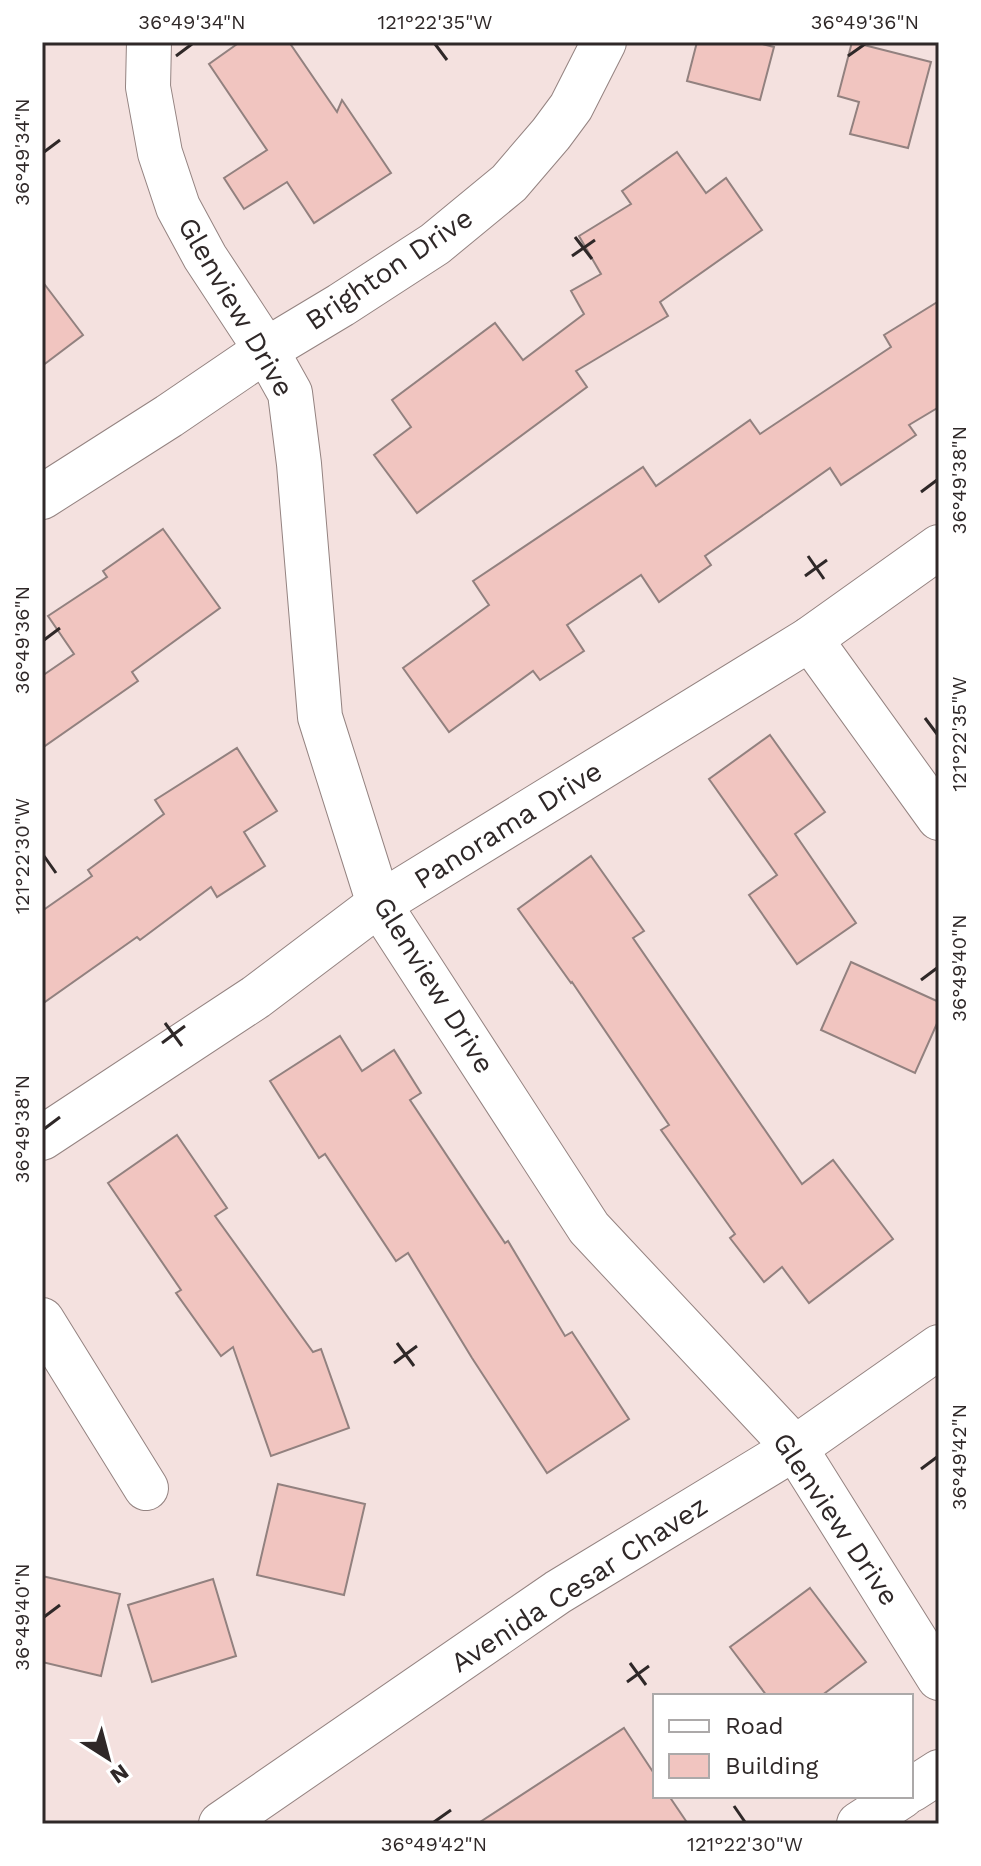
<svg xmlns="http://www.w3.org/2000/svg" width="981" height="1866" viewBox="0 0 981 1866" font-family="'Work Sans',sans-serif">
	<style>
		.building { fill: #f1c5c0; stroke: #92817f; stroke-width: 2 }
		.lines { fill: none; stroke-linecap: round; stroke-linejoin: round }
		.minor-casing { stroke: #948381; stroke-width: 46 }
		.tertiary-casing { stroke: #948381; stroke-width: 46 }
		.minor { stroke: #fff; stroke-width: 44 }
		.tertiary { stroke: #fff; stroke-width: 44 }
		.ticks { fill: none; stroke: #2f2828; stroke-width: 3 }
		.labels { text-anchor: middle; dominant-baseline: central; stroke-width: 6; stroke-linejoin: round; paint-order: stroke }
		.street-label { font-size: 28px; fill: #2f2828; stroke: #fff }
		.neatline { fill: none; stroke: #2f2828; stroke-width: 3 }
		.ticks-label { font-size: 20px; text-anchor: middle; fill: #2f2828 }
	</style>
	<rect width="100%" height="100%" fill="#f4e1df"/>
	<!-- building -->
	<g class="building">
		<path d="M240 42H289L337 112 342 100 391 173 314 223 287 182 244 209 224 178 267 150 209 64Z"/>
		<path d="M697 42H755L774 47 760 100 687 81Z"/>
		<path d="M852 42 931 62 908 148 850 134 859 102 838 96Z"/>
		<path d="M677 152 706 193 726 178 762 230 660 302 668 316 576 371 587 387 417 513 374 455 411 427 392 400 495 323 523 360 584 314 571 291 601 274 579 236 631 204 622 191Z"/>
		<path d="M42 281 83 335 42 366Z"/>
		<path d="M939 301V407L909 425 916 435 841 485 830 468 705 556 711 565 659 602 641 575 567 625 584 651 540 680 533 671 449 732 403 668 489 605 473 581 643 467 656 486 750 420 760 434 891 347 884 335Z"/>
		<path d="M163 529 220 608 132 672 138 681 42 748V676L74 654 48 616 107 577 103 571Z"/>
		<path d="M770 735 825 812 795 834 856 923 797 964 749 895 777 875 709 779Z"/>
		<path d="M237 748 277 811 244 832 265 866 217 897 211 887 140 940 137 937 42 1004V911L92 876 88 870 164 814 155 800Z"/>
		<path d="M591 856 644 931 633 938 802 1184 833 1160 893 1239 809 1303 782 1267 764 1282 730 1238 735 1234 661 1130 669 1125 572 982 571 983 518 909Z"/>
		<path d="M851 962 939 1002V1019L915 1073 821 1030Z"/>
		<path d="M340 1036 362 1071 394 1050 421 1093 410 1100 505 1243 508 1241 565 1336 572 1332 629 1419 547 1473 472 1358 408 1253 396 1261 325 1154 319 1158 270 1081Z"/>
		<path d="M177 1135 227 1208 215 1216 313 1352 321 1349 349 1428 271 1456 233 1347 221 1356 176 1293 181 1290 108 1183Z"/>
		<path d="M278 1484 365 1504 344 1595 257 1575Z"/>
		<path d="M42 1576 120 1594 101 1676 42 1662Z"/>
		<path d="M213 1579 236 1656 152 1682 128 1605Z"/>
		<path d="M810 1588 866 1662 821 1696H767L730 1647Z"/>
		<path d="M624 1728 655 1775V1796H669L688 1824H477Z"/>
	</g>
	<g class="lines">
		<!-- minor casing -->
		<g class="minor-casing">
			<g id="minor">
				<path d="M42 497 169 416 266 350 341 305 435 244 509 183 551 134 571 107 604 42"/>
				<path d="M810 639 939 818"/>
				<path d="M42 1138 256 997 379 904 810 639 939 547"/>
				<path d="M42 1320 146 1488"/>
				<path d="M795 1448 939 1678"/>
				<path d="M911 1790 939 1772"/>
				<path d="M859 1824 902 1796"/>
			</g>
		</g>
		<!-- tertiary casing -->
		<g class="tertiary-casing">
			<g id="tertiary">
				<path d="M149 42 148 87 160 153 178 207 205 257 266 350 290 393 299 464 320 717 379 904 589 1228 795 1448"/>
				<path d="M221 1824 558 1592 795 1448 939 1347"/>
			</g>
		</g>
		<!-- minor -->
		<use href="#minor" class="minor"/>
		<!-- tertiary -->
		<use href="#tertiary" class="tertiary"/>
	</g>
	<!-- ticks -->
	<path class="ticks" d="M435 44 447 60M176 56 192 44M848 56 865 44M44 152 60 140M575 237 592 259M572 256 595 240M921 492 937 480M808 556 824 579M805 576 827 560M44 640 60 628M925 718 937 734M44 856 56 873M921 980 937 968M165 1023 182 1046M162 1043 185 1026M44 1129 60 1117M397 1343 414 1366M394 1363 417 1346M921 1469 937 1457M44 1617 60 1605M630 1663 646 1685M627 1682 649 1666M734 1806 745 1822M434 1822 451 1810"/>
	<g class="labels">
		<!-- street labels -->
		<g class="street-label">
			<text transform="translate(389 269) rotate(-34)">Brighton Drive</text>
			<text transform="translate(236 307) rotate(60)">Glenview Drive</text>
			<text transform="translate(508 825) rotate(-32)">Panorama Drive</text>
			<text transform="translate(434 985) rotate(58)">Glenview Drive</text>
			<text transform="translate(836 1519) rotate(56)">Glenview Drive</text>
			<text transform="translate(579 1584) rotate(-33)">Avenida Cesar Chavez</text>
		</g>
	</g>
	<!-- border -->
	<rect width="981" height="1866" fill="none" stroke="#ffffff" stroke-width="88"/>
	<!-- legend -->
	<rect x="653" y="1694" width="260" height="104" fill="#ffffff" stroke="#aca9a9" stroke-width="2"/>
	<rect x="669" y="1720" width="40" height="12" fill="#ffffff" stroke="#aca9a9" stroke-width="2"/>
	<text x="725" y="1734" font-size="24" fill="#2f2828">Road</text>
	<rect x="669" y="1754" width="40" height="24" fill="#f1c5c0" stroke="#aca9a9" stroke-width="2"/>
	<text x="725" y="1774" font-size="24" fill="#2f2828">Building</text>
	<!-- north arrow -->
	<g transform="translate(108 1758) rotate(144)" stroke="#ffffff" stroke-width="6" paint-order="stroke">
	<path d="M0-6L14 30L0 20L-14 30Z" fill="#2f2828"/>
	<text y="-12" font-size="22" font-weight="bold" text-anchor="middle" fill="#2f2828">N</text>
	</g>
	<rect x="44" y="44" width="893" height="1778" class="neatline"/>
	<g class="ticks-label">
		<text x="192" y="29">36°49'34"N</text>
		<text x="435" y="29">121°22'35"W</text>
		<text x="865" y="29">36°49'36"N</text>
		<text transform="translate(22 152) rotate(-90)" y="7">36°49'34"N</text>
		<text transform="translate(959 480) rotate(-90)" y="7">36°49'38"N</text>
		<text transform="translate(22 640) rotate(-90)" y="7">36°49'36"N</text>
		<text transform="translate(959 734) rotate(-90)" y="7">121°22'35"W</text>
		<text transform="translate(22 856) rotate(-90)" y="7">121°22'30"W</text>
		<text transform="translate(959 968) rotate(-90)" y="7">36°49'40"N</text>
		<text transform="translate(22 1129) rotate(-90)" y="7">36°49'38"N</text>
		<text transform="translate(959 1457) rotate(-90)" y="7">36°49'42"N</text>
		<text transform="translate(22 1617) rotate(-90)" y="7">36°49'40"N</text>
		<text x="434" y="1851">36°49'42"N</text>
		<text x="745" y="1851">121°22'30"W</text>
	</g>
</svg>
